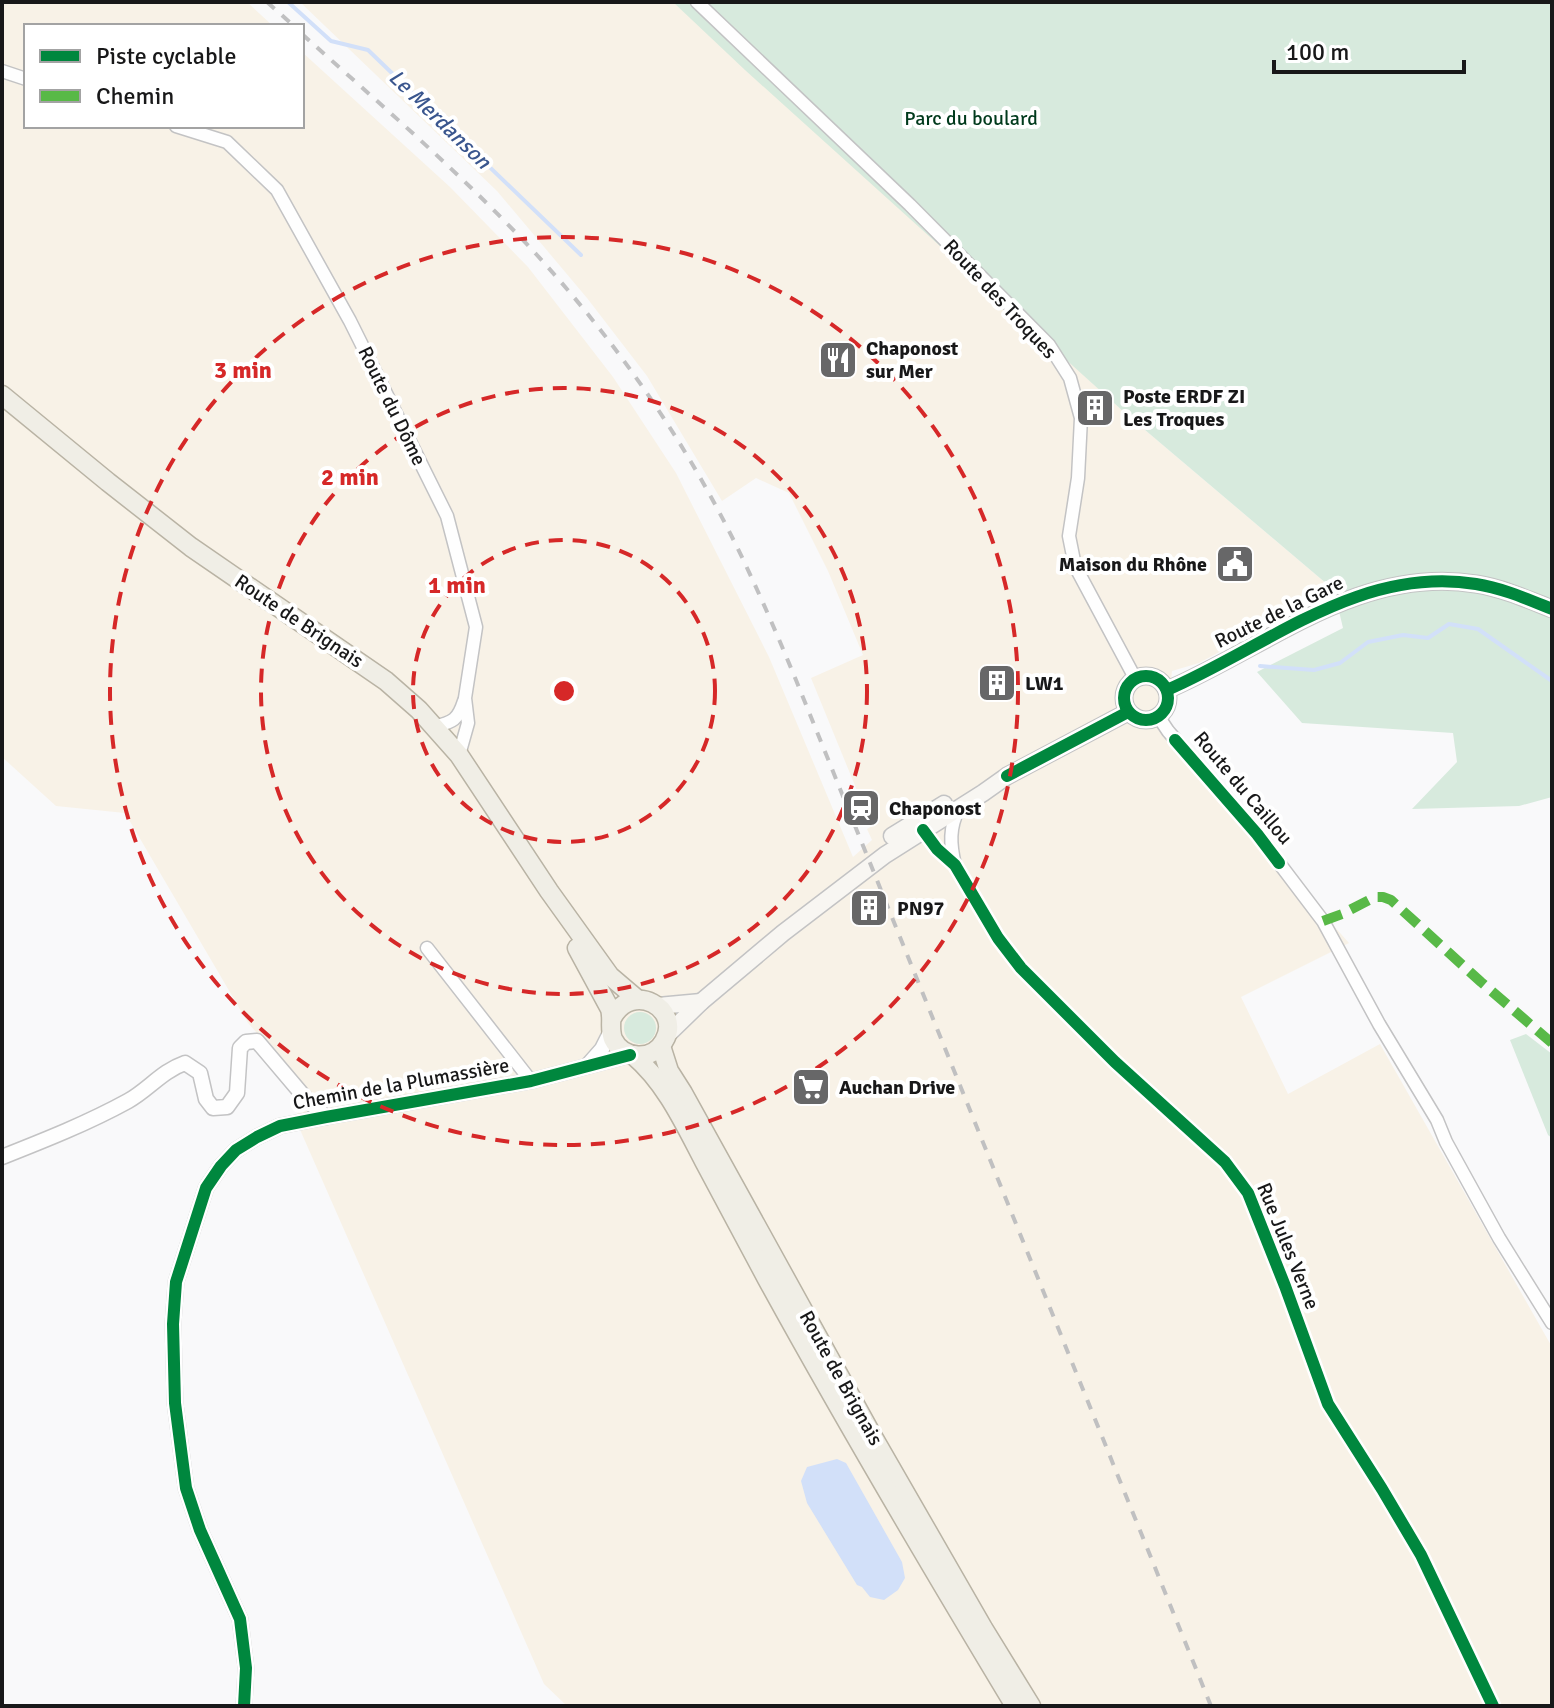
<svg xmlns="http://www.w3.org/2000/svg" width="1554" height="1708" viewBox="0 0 1554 1708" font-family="Signika,sans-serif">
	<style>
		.industrial { fill: #f8f2e7 }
		.green { fill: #d7eadd }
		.water { fill: #d2e0f9 }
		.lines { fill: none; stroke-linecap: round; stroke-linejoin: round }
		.stream { stroke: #d2e0f9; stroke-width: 4 }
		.minor-casing { stroke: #c3c3c4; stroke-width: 15 }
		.tertiary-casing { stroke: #c3c3c4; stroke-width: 17 }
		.secondary-casing { stroke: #c3c3c4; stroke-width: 19 }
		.primary-casing { stroke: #b9b3a4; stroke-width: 21 }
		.minor { stroke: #fefefe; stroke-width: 12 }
		.tertiary { stroke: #fefefe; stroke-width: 14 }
		.secondary { stroke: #f8f6f2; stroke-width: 16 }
		.primary { stroke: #f0eee6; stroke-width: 18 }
		.rail { stroke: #c0c0c1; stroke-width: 4; stroke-dasharray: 10 10; stroke-linecap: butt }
		.quiet { stroke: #58b947; stroke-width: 10; stroke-dasharray: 20 10; stroke-linecap: butt }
		.cycleway-casing { stroke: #fff; stroke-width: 17 }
		.cycleway { stroke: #00873e; stroke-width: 12 }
		.ring { fill: none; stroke: #d62828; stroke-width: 4; stroke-dasharray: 14 10 }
		.labels { text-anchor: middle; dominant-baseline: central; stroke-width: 8; stroke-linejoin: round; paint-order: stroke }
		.park-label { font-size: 20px; fill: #003a1c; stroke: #fff }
		.street-label { font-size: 20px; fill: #181819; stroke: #fff }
		.poi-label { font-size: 20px; font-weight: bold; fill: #181819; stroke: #fff; text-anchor: start }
		.water-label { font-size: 22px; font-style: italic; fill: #3a568e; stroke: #fff }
		.centre { fill: #d62828; stroke: #fff; stroke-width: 4 }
		.ring-label { font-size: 24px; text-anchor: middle; font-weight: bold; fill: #d62828; stroke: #fff; stroke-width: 8; stroke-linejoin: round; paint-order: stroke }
	</style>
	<rect width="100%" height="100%" fill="#f9f9fa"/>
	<!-- industrial -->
	<path class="industrial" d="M2 2H247L273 26H26V126H302V52L450 187 528 267 613 377 676 473 769 657 853 857 872 840 867 829 872 826 868 816 872 814 863 792 858 793 811 678 863 655 828 571 789 493 756 478 722 501 647 376 587 298 497 191 300 2H676L1125 413 1334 590 1199 663 1172 671 1165 736 1349 943 1241 997 1288 1094 1380 1044 1552 1347V1706H567L544 1684 294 1116 315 1099 248 1023 125 813 56 806 2 757Z"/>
	<!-- green -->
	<g class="green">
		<path d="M673 2H1552V797L1519 806 1412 809 1457 762 1453 733 1302 723 1257 672 1343 628 1334 590 1125 413 745 70Z"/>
		<circle cx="640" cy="1028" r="16"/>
		<path d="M1526 1034 1552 1054V1138L1548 1135 1510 1040Z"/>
	</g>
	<!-- water -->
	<path class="water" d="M837 1459 846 1463 902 1562 905 1578 898 1590 884 1600 870 1597 862 1587 857 1585 807 1503 801 1481 807 1467Z"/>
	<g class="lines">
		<!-- stream -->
		<g class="stream">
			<path d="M288 2 331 41 368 50 581 255"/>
			<path d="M1260 666 1314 670 1340 663 1368 642 1403 635 1428 638 1449 624 1478 629 1552 681"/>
		</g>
		<!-- minor casing -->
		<g class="minor-casing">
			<g id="minor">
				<path d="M697 2 910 205 1049 345 1070 378 1081 418 1078 478 1069 536 1075 566 1135 678"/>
				<path d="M2 71 26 79"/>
				<path d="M176 126 227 142 277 190 350 321 447 516 476 627 465 698 468 723 459 755"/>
				<path d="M1158 716 1168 731 1257 834 1323 921 1379 1024 1437 1120 1446 1142 1499 1238 1552 1323"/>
				<path d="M434 727C453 722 458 720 464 701"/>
				<path d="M923 830 937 849 955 865 998 938 1021 968 1115 1062 1225 1162 1248 1193 1285 1286 1328 1404 1382 1489 1421 1555 1493 1706"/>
				<path d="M955 865C950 844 949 828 959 808"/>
				<path d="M427 948 531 1081"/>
			</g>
		</g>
		<!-- tertiary casing -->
		<g class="tertiary-casing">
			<g id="tertiary">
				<path d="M587 1066 602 1049 611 1031"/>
				<path d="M2 1157C45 1140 88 1123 128 1101 148 1090 162 1071 185 1063L200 1073 206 1099 213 1108 227 1107 237 1093 240 1048 246 1042 257 1041 307 1100 326 1117"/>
				<path d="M244 1706 246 1668 240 1619 200 1530 186 1488 175 1403 173 1324 176 1282 206 1188 221 1166 236 1150 257 1137 280 1126 326 1117 531 1081 630 1055"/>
			</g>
		</g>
		<!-- secondary casing -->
		<g class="secondary-casing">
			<g id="secondary">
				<circle cx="1146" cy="698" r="22"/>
				<path d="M1167 690C1267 647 1360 565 1476 584 1502 588 1527 599 1552 609"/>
				<path d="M892 836 944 804"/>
				<path d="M658 1006 701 1002"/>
				<path d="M666 1036 701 1002 783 933 885 855 983 793 1007 776 1128 712"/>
			</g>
		</g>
		<!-- primary casing -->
		<g class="primary-casing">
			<g id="primary">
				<path d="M2 395 108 482 191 547 386 681 419 710 459 755 549 891 610 976 637 999"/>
				<path d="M577 948 610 1009C613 1019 609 1029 613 1039 623 1060 653 1061 664 1041 683 1009 632 980 612 1018"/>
				<path d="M661 1046 669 1071 683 1093 872 1435 983 1628 1031 1706"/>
				<path d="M633 1055C666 1083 684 1123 704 1161 725 1200 746 1240 767 1279 846 1423 930 1565 1015 1706"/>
			</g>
		</g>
		<!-- minor -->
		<use href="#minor" class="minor"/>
		<!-- tertiary -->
		<use href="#tertiary" class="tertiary"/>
		<!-- secondary -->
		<use href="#secondary" class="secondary"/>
		<!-- primary -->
		<use href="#primary" class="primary"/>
		<!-- rail -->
		<g class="rail">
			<path d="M267 2 294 26"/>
			<path d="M302 34C381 105 463 175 536 254 601 325 659 404 706 488 741 550 769 615 796 680L1211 1706"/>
		</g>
		<!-- quiet -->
		<path class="quiet" d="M1323 921 1342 914 1375 897H1383L1391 900 1481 982 1552 1043"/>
		<!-- cycleway casing -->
		<g class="cycleway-casing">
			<g id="cycleway">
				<circle cx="1146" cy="698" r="22"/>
				<path d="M1167 690C1267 647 1360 565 1476 584 1502 588 1527 599 1552 609"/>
				<path d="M1175 740 1257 834 1279 863"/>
				<path d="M1007 776 1128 712"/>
				<path d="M923 830 937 849 955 865 998 938 1021 968 1115 1062 1225 1162 1248 1193 1285 1286 1328 1404 1382 1489 1421 1555 1493 1706"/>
				<path d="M244 1706 246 1668 240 1619 200 1530 186 1488 175 1403 173 1324 176 1282 206 1188 221 1166 236 1150 257 1137 280 1126 326 1117 531 1081 630 1055"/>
			</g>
		</g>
		<!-- cycleway -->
		<use href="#cycleway" class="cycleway"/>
	</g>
	<!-- distance rings -->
	<g class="ring">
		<circle cx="564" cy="691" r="151"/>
		<circle cx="564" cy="691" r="303"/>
		<circle cx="564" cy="691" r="454"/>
	</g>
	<!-- icons -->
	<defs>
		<g id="restaurant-square" transform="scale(2)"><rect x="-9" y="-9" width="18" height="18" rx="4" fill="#676768" stroke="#fff"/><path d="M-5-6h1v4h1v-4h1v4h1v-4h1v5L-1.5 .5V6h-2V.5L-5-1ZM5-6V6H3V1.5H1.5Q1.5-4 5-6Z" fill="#fff"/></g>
		<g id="building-square" transform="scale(2)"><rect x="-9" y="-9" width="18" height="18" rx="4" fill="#676768" stroke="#fff"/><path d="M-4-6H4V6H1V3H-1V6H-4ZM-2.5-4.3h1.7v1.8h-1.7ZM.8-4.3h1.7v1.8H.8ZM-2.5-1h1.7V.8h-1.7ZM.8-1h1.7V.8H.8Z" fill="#fff"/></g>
		<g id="civic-square" transform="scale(2)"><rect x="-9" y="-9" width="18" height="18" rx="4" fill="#676768" stroke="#fff"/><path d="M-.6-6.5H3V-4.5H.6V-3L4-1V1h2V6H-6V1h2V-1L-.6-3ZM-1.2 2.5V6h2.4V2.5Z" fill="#fff"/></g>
		<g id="station-square" transform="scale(2)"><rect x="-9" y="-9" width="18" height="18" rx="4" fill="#676768" stroke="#fff"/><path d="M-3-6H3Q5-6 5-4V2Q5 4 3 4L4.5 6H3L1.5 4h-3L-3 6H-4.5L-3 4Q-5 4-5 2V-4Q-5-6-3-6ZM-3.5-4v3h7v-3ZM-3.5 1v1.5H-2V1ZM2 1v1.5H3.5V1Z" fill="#fff"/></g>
		<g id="supermarket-square" transform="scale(2)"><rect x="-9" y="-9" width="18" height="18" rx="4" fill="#676768" stroke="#fff"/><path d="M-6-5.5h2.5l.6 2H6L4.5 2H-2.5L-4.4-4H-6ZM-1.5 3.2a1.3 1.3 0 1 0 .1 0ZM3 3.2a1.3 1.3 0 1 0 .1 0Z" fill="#fff"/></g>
	</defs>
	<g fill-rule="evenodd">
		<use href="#restaurant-square" x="838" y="360"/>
		<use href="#building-square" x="1095" y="408"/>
		<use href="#civic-square" x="1235" y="564"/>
		<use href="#building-square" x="997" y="683"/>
		<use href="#station-square" x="861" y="808"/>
		<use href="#building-square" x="869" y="908"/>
		<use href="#supermarket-square" x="811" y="1087"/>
	</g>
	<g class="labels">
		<!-- park labels -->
		<g class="park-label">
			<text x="971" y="118">Parc du boulard</text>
		</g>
		<!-- street labels -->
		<g class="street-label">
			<text transform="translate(1000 299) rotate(47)">Route des Troques</text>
			<text transform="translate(392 406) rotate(64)">Route du Dôme</text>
			<text transform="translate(1279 612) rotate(-26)">Route de la Gare</text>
			<text transform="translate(299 621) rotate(34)">Route de Brignais</text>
			<text transform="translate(1243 788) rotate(50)">Route du Caillou</text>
			<text transform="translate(401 1084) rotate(-10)">Chemin de la Plumassière</text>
			<text transform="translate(1288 1246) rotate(68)">Rue Jules Verne</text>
			<text transform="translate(841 1378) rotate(61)">Route de Brignais</text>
		</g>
		<!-- poi labels -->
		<g class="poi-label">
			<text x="866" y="348">Chaponost<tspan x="866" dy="23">sur Mer</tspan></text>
			<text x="1123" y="396">Poste ERDF ZI<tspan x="1123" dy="23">Les Troques</tspan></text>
			<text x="1207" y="564" text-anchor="end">Maison du Rhône</text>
			<text x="1025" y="683">LW1</text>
			<text x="889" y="808">Chaponost</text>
			<text x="897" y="908">PN97</text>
			<text x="839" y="1087">Auchan Drive</text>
		</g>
		<!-- water labels -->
		<g class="water-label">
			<text transform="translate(440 119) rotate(44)">Le Merdanson</text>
		</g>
	</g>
	<circle cx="564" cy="691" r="12" class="centre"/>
	<g class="ring-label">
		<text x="243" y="378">3 min</text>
		<text x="350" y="485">2 min</text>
		<text x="457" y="593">1 min</text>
	</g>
	<!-- border -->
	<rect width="1554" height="1708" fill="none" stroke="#181819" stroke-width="8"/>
	<!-- legend -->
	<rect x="24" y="24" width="280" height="104" fill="#ffffff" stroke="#a3a3a3" stroke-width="2"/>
	<rect x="40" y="50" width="40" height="12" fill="#00873e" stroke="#a3a3a3" stroke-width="2"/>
	<text x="96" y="64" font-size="24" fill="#181819">Piste cyclable</text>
	<rect x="40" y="90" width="40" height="12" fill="#58b947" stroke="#a3a3a3" stroke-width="2"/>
	<text x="96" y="104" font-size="24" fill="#181819">Chemin</text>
	<!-- scale -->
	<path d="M1274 60v12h190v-12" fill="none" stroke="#181819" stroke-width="4"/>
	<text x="1286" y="60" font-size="24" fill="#181819" stroke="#ffffff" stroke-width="6" paint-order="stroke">100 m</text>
</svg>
